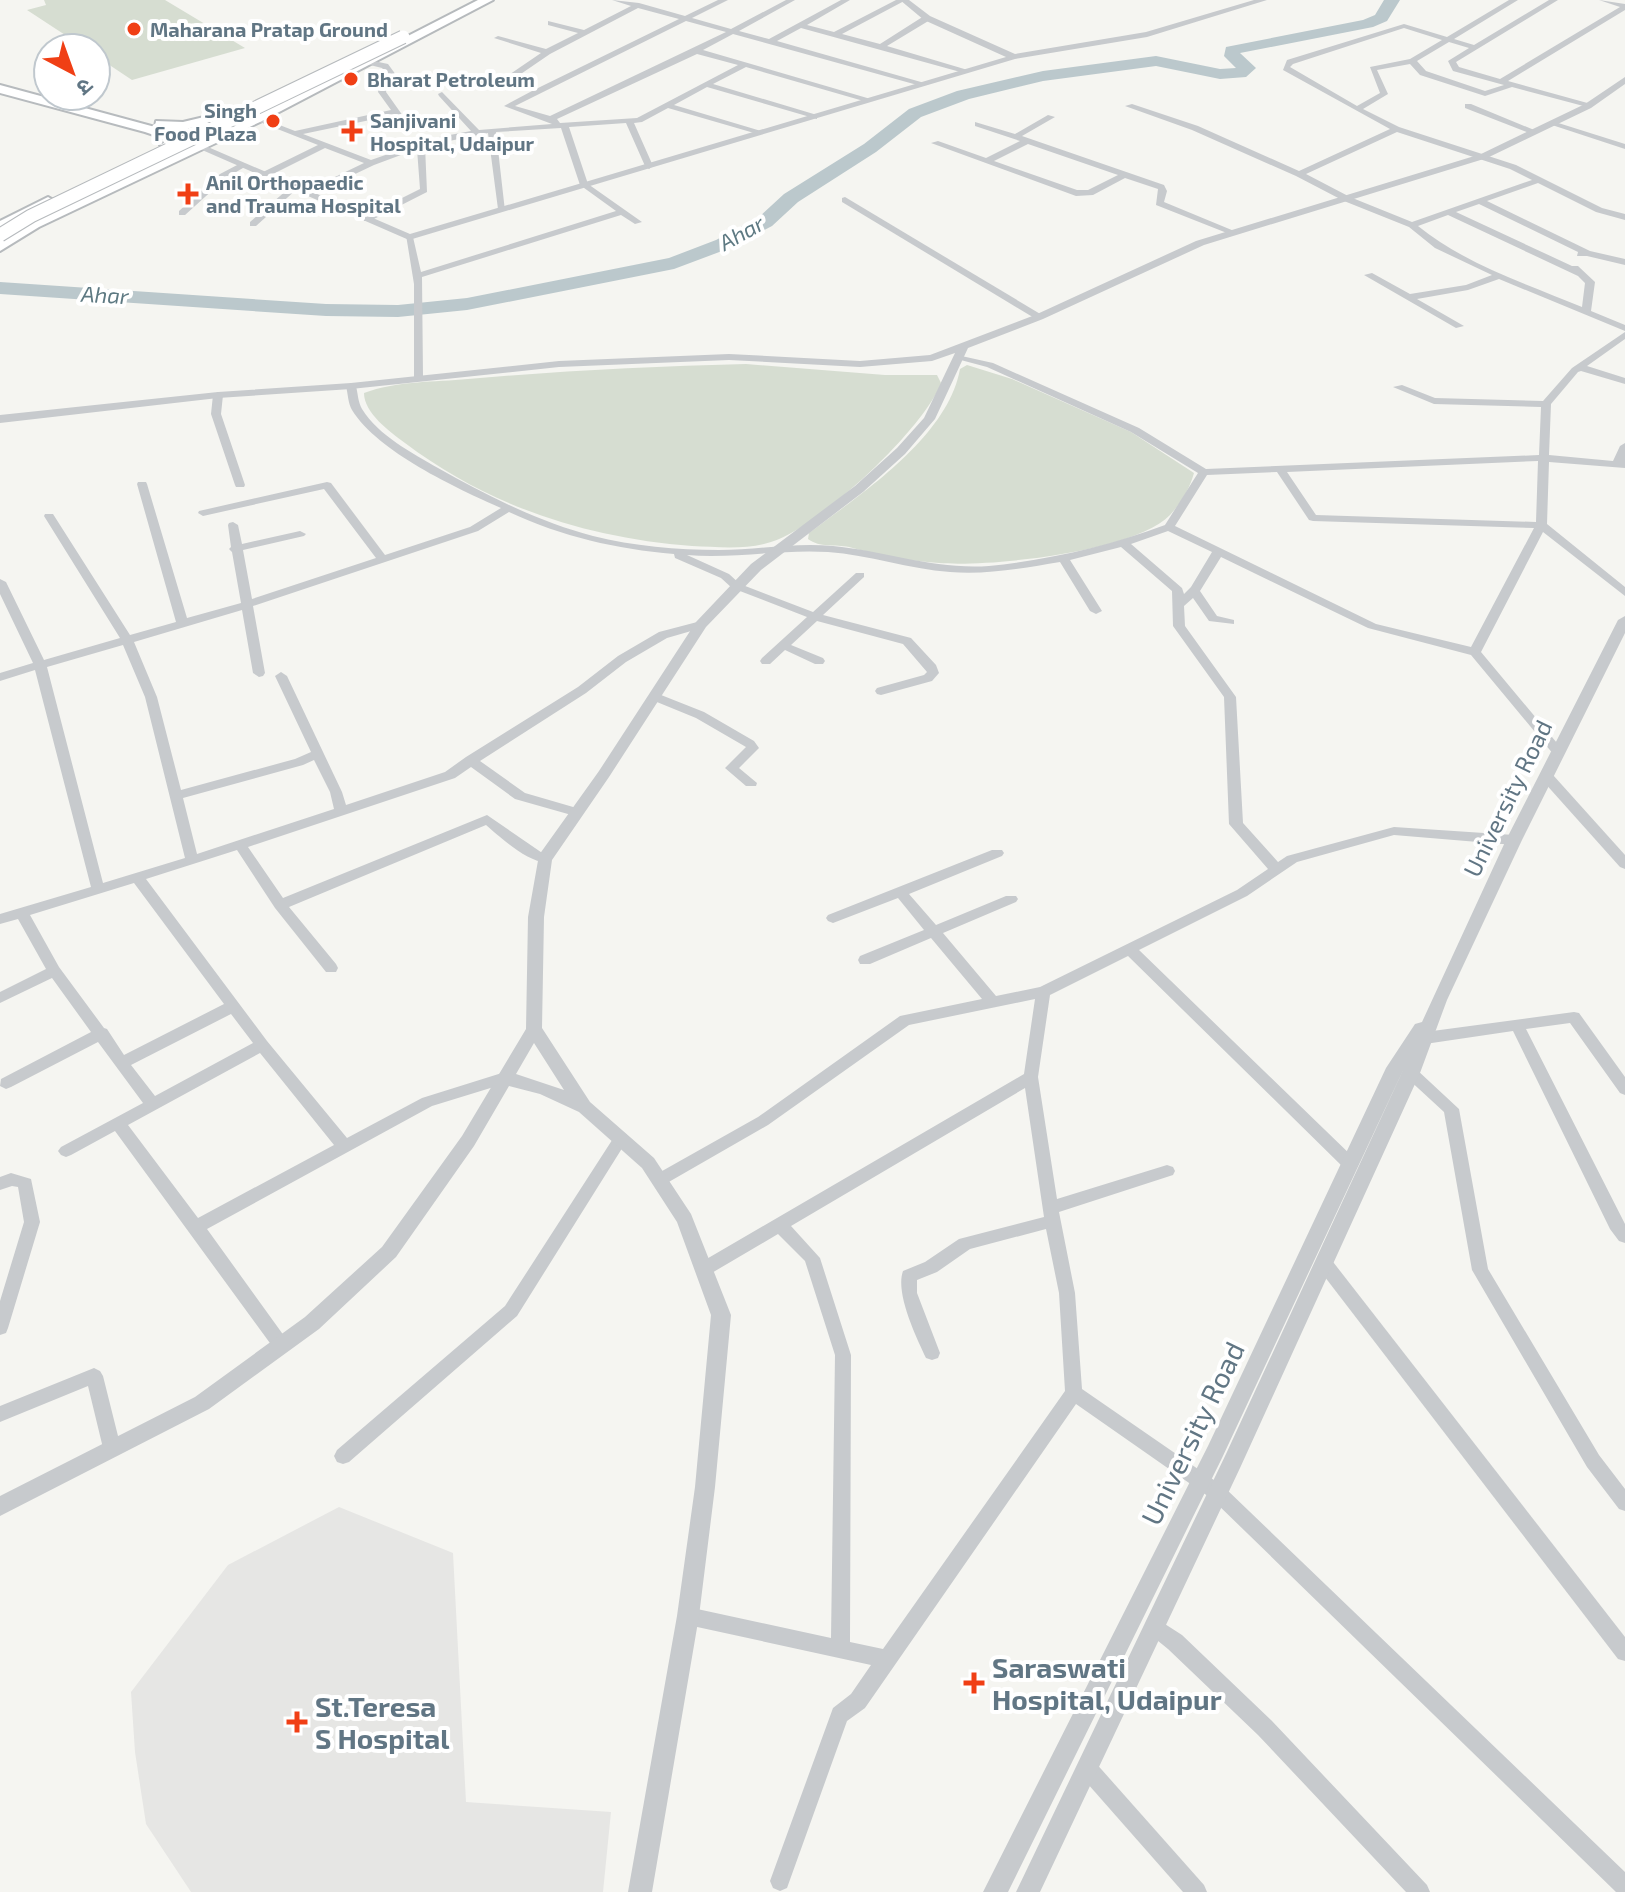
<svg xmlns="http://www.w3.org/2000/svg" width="1625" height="1892" viewBox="0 0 1625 1892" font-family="'Exo 2','Noto Sans Devanagari',sans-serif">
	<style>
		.built { fill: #e6e6e4 }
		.green { fill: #d6ddd1 }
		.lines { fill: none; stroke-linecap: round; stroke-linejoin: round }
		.river { fill: #bbc8cc; fill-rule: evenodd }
		.primary-casing { stroke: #b7bbbe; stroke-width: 4 }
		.trunk-casing { stroke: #b6babd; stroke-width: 4 }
		.minor { fill: #c7cacd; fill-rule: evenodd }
		.tertiary { fill: #c7cacd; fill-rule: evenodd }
		.primary { fill: #fff; fill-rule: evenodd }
		.trunk { fill: #fff; fill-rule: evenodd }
		.trunk-bridge-casing { stroke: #b6babd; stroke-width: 15; stroke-linecap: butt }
		.trunk-bridge { stroke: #fff; stroke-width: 13 }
		.poi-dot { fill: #f03f15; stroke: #fff; stroke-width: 3 }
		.labels { text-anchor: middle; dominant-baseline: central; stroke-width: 8; stroke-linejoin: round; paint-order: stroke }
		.far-poi-label { font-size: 20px; font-weight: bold; fill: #617684; stroke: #fff; text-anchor: start }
		.far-water-label { font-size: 22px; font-style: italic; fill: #5d7982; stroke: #fff }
		.street-label { font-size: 24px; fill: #617684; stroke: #fff }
		.near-street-label { font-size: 28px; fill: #617684; stroke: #fff }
		.near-poi-label { font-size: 28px; font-weight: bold; fill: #617684; stroke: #fff; text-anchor: start }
	</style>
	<rect width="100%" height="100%" fill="#f5f5f1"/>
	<!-- built -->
	<path class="built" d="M339 1507 453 1553 466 1802 611 1812 603 1892H191L146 1824 135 1752 131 1692 228 1565Z"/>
	<!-- green -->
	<g class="green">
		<path d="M44 0H165L245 48 132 80 96 56V48H85L27 10 46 5Z"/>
		<path d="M746 364 885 375H937L941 383C924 429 818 528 771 542 746 550 718 547 692 546 587 538 490 507 405 443 390 432 364 413 364 393 396 381 435 382 468 379 560 371 653 366 746 364Z"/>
		<path d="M967 365 1012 379 1131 432 1194 473C1190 488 1181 503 1170 515 1134 552 991 567 939 563 908 561 879 555 849 547 835 544 820 548 808 539L809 533C861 494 948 437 960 369Z"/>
	</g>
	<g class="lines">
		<!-- river -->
		<path class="river" d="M1384 0H1400L1387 21 1373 27 1240 53 1256 68 1246 77 1220 79 1156 66 1043 81 969 99 921 117 876 152 798 202 772 226 730 248 674 269 467 310 398 317 326 316 0 294V282L326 304 398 305 467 298 669 258 716 240 758 218 784 194 864 144 909 109 957 91 1043 71 1156 56 1220 69 1236 68 1224 56 1226 47 1363 20 1375 15Z"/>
		<!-- primary casing -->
		<g class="primary-casing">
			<path id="primary" d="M0 85 155 127 156 121 183 122 221 113 227 117 183 130 156 127 203 143 204 146 198 150 145 132 0 93Z"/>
		</g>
		<!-- trunk casing -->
		<g class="trunk-casing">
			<g id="trunk">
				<path d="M478 0H493L260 122 39 227 0 251V241L29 221 252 116Z"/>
				<path d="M224 111 234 114 171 148 160 145Z"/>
				<path d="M48 197 55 201 53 204 0 230V221Z"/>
			</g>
		</g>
		<!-- minor -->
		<g class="minor">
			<path d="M612 0 639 3 685 16 718 0H728L692 18 731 29 786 0H795L739 31 769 39 841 0H850L807 25 834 32 896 0H906L842 34 880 44 924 16H930V20L887 46 971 71 964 73 801 28 777 41 928 84 921 86 733 34 703 50 874 100 867 102 746 67 713 84 817 115V119L707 87 674 105 761 131V135L668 108 642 122 634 123 653 166 649 169 645 166 626 123 569 127 588 184 642 222 635 224 621 215 422 277 423 377 414 379V284L406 235 413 237 421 272 616 211 580 185 561 128 496 132 505 211 498 209 488 133 425 146 427 192 370 221H364V217L420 189 417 149 374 165 311 195 308 194V190L364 163 325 148 269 176H263V172L318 145 252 119 259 117 295 131 391 110 378 92 380 82 388 75 382 68 366 64V60H369L388 64 396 75 388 83 386 92 403 116 402 118H396L394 115 303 134 371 160 417 144 418 141 471 131 439 96 438 94 442 92 479 130 552 124 504 106 532 91 503 83V79L541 53 494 38 498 36 546 49 578 33 548 25V21L584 30 631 6ZM638 8 679 19 538 88 512 80 550 54ZM686 21 726 32 550 116 515 106ZM697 54 738 65 637 118 560 123 557 119Z"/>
			<path d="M1509 0H1518L1454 39 1474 45 1549 0H1558L1456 62 1459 67 1500 79 1620 7 1599 0 1625 4V10L1508 81 1591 104V108L1512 87 1485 96 1420 75 1410 64 1377 70 1388 94 1363 109 1399 127 1516 165 1602 208 1625 214V220L1596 212 1538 183 1487 201 1590 251 1625 259V265L1587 256H1577L1578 252 1479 204 1456 212 1572 266H1578L1595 282 1591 311 1625 325V331L1499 279 1468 290 1417 299 1464 326 1456 328 1364 275 1372 273 1410 294 1466 285 1492 275 1435 248 1409 227 1344 201 1296 176 1192 130 1125 106 1132 104 1198 126 1299 171 1390 129 1283 70 1287 60 1404 24 1447 37ZM1404 28 1442 40 1410 59 1370 67 1380 93 1357 106 1290 67 1293 64ZM1449 42 1469 48 1448 61 1453 71 1504 85 1485 91 1426 71 1417 61ZM1397 132 1510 169 1532 180 1412 222 1350 197 1306 174ZM1448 215 1578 276 1585 283 1582 307C1526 284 1465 264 1418 226Z"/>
			<path d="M1465 104H1471L1539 132 1532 134 1465 108Z"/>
			<path d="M1048 115 1055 117 1022 136 1164 185 1167 191 1164 202 1239 233 1232 235 1156 205 1158 189 1125 178 1093 195 1076 196 931 143 938 141 986 158 1020 141 975 126V122L1015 134ZM1028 144 1118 175 1088 190H1077L994 161Z"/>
			<path d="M1552 121 1625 144V149L1552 125Z"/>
			<path d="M241 163 248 165 226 178 185 215H179V211L220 174Z"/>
			<path d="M295 183 298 184V188L256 226H250V222Z"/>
			<path d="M845 197 1042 315 1044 317 1036 319 842 202V198Z"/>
			<path d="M1625 332V339L1587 366 1625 378V384L1581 371 1578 372 1551 404 1549 455 1613 461 1620 446 1625 443V468L1549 462 1547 524 1625 587V596L1543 532 1481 652 1562 749 1564 752 1562 755H1554L1471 655 1368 628 1221 557 1200 591 1217 616 1234 620V624L1209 621 1193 598 1184 606 1185 626 1236 697 1243 823 1278 862 1287 856 1394 827 1514 835 1521 840 1514 845 1394 835 1297 862 1247 896 1139 950 1356 1160 1358 1164 1356 1168 1350 1170 1344 1168 1128 956 1050 995 1038 1077 1057 1199 1167 1165 1173 1167 1175 1171 1173 1175 1059 1212 1075 1293 1082 1389 1224 1487 1625 1872V1892H1616L1212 1499 1076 1404 865 1708 847 1721 787 1888 780 1891 773 1888 770 1881 833 1708 851 1694 871 1665 688 1625 681 1622 679 1616 681 1610 688 1607 831 1638 835 1355 805 1261 778 1234 710 1274 704 1276 698 1274 696 1269 698 1264 1024 1074 1035 999 909 1025 768 1125 667 1183 661 1185 655 1183 653 1179 655 1175 758 1117 900 1016 982 999 931 938 870 964H860L858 960 860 956 924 930 898 898 833 923 828 921 826 918 828 915 992 850H1002L1004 853 1002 856 909 894 936 925 1006 896H1016L1018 899 1016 902 943 933 996 996 1040 987 1237 890 1268 869 1229 824 1224 697 1173 626 1172 591 1121 547 1070 560 1102 611 1096 614 1090 611 1060 562C1024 568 987 575 950 572 909 569 869 555 828 552 781 549 734 559 687 555L729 574 740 584 813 612 856 573H864V577L823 615 911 638 936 665 939 673 932 681 881 695 877 694 875 691 877 688 924 675 927 672 903 644 817 621 791 645 823 658 825 661 823 664H815L785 650 770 664H762L760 661 762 658 807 617 732 588 721 578 675 558 674 554C616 549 563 537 509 512L478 531 253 606 265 673 263 676 259 677 253 673 242 610 134 642 157 697 181 790 295 759 311 752 275 676 281 672 287 676 342 792 346 805 445 772 466 757 578 687 618 656 659 632 701 621 707 625 705 627 667 638 626 662 586 693 480 761 525 793 580 809 582 812 580 815 575 816 515 799 471 767 455 778 248 847 283 898 487 815 551 859 549 862C530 865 500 837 486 825L289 907 336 964 338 968 336 972H326L275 908 237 850 146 879 267 1041 347 1138 422 1098 505 1072 510 1074 512 1078 510 1082 432 1106 207 1229 287 1340 289 1345 287 1350 281 1352 275 1350 115 1131 71 1155 66 1157 61 1155 58 1151 61 1147 143 1103 98 1042 11 1087 6 1089 0 1086 1 1079 91 1032 52 978 0 1003V992L46 969 18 919 0 924V914L91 887 35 670 0 681V673L33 663 0 594V579L6 582 44 660 120 638 44 516 45 514H53L130 635 176 622 137 484 138 482H146L147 484 187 618 241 603 232 552 229 549 231 547 228 525 229 523 233 522 238 525 242 544 300 531 306 534 304 536 243 550 252 599 376 558 324 489 203 516 198 513 199 511 327 482 331 483 385 555 470 527 501 508C456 488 378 452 352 410 348 403 348 394 346 386L351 383 356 386C358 394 358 402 362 409 379 436 412 453 438 468 486 495 539 522 593 536 633 546 677 550 719 550 757 550 795 542 833 546 885 551 936 570 989 566 1049 560 1108 546 1165 525L1198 473 1131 432 987 367 957 359V355L993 363 1139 428 1206 469 1539 455 1541 407 1434 404 1393 387 1402 385 1435 398 1543 401 1572 368ZM1538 461 1536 522 1316 515 1287 472ZM1277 472 1309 520 1313 521 1534 528 1471 647 1376 624 1175 526 1207 475ZM1168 531 1212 552 1191 587 1184 594 1182 588 1131 544ZM123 645 145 697 185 858 103 883 47 667ZM314 760 330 792 334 809 197 854 183 798 303 765ZM134 883 224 1004 124 1055 107 1029 104 1028 59 967 30 915ZM231 1014 253 1043 155 1096 131 1065ZM260 1053 334 1145 198 1218 128 1125ZM1025 1088 1044 1217 959 1239 925 1262 903 1271C895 1293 916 1337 926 1358L932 1360 938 1358 940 1353 917 1293V1280L937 1272 970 1249 1046 1229 1059 1293 1065 1391 883 1649 850 1642 851 1355 820 1258 791 1226Z"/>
			<path d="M218 392 223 395 221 414 245 485 244 487H236L235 485 211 414 213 395Z"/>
			<path d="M656 693 704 712 754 741 759 748 739 768 757 783 756 786H746L725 768 746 747 696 718 652 700 650 697 652 694Z"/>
			<path d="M1548 774 1553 775 1625 855V869L1620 867 1543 781 1542 778 1543 775Z"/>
			<path d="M1574 1012 1579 1013 1625 1077V1095L1620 1093 1570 1023 1526 1029 1625 1224V1243L1619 1241 1610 1229 1513 1031 1425 1044 1420 1042 1418 1038 1420 1034 1425 1032Z"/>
			<path d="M1411 1067 1416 1069 1459 1109 1488 1269 1599 1455 1625 1489V1511L1619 1509 1587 1467 1472 1270 1444 1112 1406 1077 1404 1073 1406 1069Z"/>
			<path d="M621 1132 626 1134 629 1138 626 1142 517 1316 349 1462 343 1464 337 1462 334 1456 337 1450 505 1306 616 1134Z"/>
			<path d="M11 1173 31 1179 40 1222 8 1328 6 1333 0 1335V1301L24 1222 18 1187 12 1186 0 1190V1177Z"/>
			<path d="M1324 1256 1330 1258 1625 1637V1661L1618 1659 1318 1268 1316 1263 1318 1258Z"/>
			<path d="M94 1368 100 1371 103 1376 121 1448 118 1454 112 1456 106 1454 103 1448 88 1386 0 1422V1406Z"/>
			<path d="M1154 1617 1182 1635 1272 1721 1427 1885 1430 1892H1406L1258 1735 1168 1649 1147 1632 1145 1626 1147 1620Z"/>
			<path d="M1087 1758 1094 1761 1204 1885 1207 1892H1183L1080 1775 1077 1768 1080 1761Z"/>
		</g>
		<!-- tertiary -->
		<g class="tertiary">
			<path d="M900 0H909L930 16 1015 54 1146 32 1254 0H1267L1147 37 1015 59 409 240 193 146 201 144 410 234 1006 57 924 20Z"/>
			<path d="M1625 77V84L1591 108 1487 158 1204 245 1043 319 968 348 935 419 905 454 863 492 761 570 706 627 609 777 552 860 544 917 542 1028 590 1102 654 1158 691 1214 731 1315 715 1487 699 1616 652 1892H628L677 1616 695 1487 711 1315 677 1222 642 1168 579 1112 540 1094 509 1086 474 1146 396 1257 319 1329 209 1409 0 1516V1496L195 1397 305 1317 382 1247 462 1136 526 1029 528 917 539 855 599 771 696 622 751 564 855 486 897 448 924 418 955 353 932 361 860 367 729 360 559 367 351 389 218 398 0 423V415L218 392 351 383 559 361 729 354 860 361 930 355 1035 315 1196 241 1481 154 1585 104ZM534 1043 564 1090 516 1074Z"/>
			<path d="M1625 616V633L1522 840 1447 1000 1420 1073 1240 1468 1040 1892H1016L1226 1454 1405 1066 1222 1458 1008 1892H983L1208 1446 1386 1068 1415 1024 1422 1022 1506 840 1618 620Z"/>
		</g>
		<!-- primary -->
		<use href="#primary" class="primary"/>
		<!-- trunk -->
		<use href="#trunk" class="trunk"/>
		<!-- trunk-bridge casing -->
		<g class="trunk-bridge-casing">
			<path id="trunk-bridge" d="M0 235 31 216 403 37"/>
		</g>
		<!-- trunk-bridge -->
		<use href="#trunk-bridge" class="trunk-bridge"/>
	</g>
	<!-- markers -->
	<g class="poi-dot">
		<circle cx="134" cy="29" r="8"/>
		<circle cx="351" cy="79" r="8"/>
		<circle cx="273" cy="121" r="8"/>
		<path d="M348 119h8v8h8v8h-8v8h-8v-8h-8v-8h8z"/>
		<path d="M184 182h8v8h8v8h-8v8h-8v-8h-8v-8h8z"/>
		<path d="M970 1671h8v8h8v8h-8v8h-8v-8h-8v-8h8z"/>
		<path d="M293 1710h8v8h8v8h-8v8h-8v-8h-8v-8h8z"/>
	</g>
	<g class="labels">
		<!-- far-poi labels -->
		<g class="far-poi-label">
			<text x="150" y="29">Maharana Pratap Ground</text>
			<text x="367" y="79">Bharat Petroleum</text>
			<text x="257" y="110" text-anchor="end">Singh<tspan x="257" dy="23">Food Plaza</tspan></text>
			<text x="370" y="120">Sanjivani<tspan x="370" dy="23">Hospital, Udaipur</tspan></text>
			<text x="206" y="182">Anil Orthopaedic<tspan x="206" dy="23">and Trauma Hospital</tspan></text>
		</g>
		<!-- far-water labels -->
		<g class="far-water-label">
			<text transform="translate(741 232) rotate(-29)">Ahar</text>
			<text transform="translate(105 294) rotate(3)">Ahar</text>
		</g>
		<!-- street labels -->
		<g class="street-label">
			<text transform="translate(1507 798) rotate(-64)">University Road</text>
		</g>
		<!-- near-street labels -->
		<g class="near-street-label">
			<text transform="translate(1192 1433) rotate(-64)">University Road</text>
		</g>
		<!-- near-poi labels -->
		<g class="near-poi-label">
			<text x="992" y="1667">Saraswati<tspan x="992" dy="32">Hospital, Udaipur</tspan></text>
			<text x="315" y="1706">St.Teresa<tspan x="315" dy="32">S Hospital</tspan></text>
		</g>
	</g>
	<!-- north arrow -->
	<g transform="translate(72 72) rotate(139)"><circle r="38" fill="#ffffff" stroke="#c0c8ce" stroke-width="2"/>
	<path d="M0-6L14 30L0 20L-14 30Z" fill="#f03f15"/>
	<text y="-12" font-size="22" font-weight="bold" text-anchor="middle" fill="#617684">उ</text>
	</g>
</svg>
